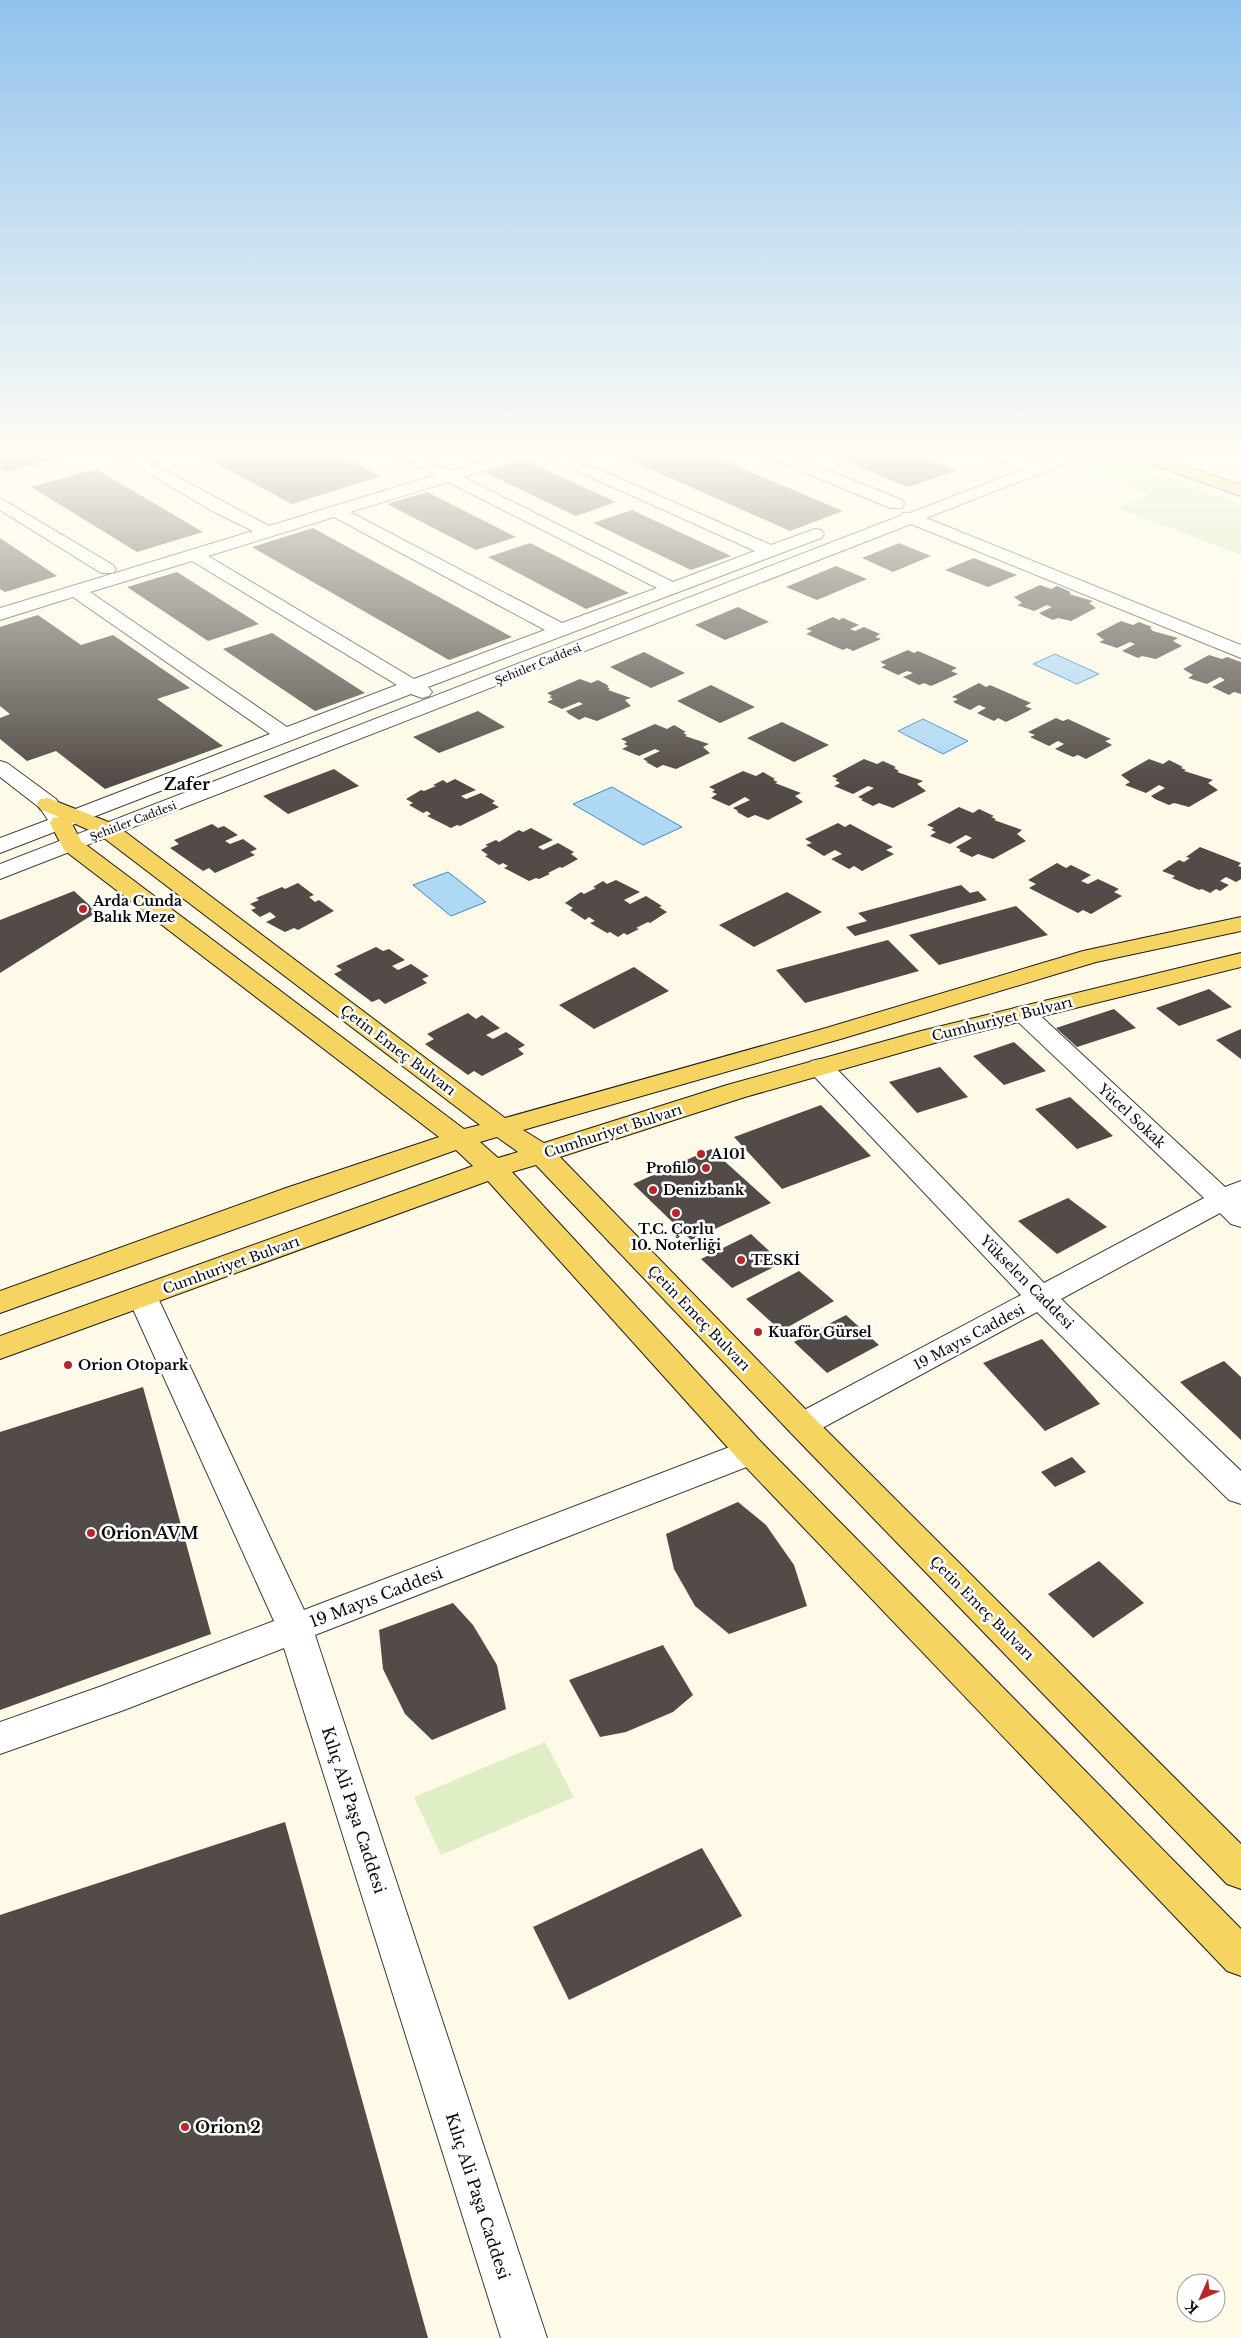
<svg xmlns="http://www.w3.org/2000/svg" width="1241" height="2338" viewBox="0 0 1241 2338" font-family="'Libre Baskerville',serif">
	<style>
		.green { fill: #cde6b3 }
		.pitch { fill: #dfeec5 }
		.water { fill: #aed8f4; stroke: #378bc9 }
		.building { fill: #524b47 }
		.lines { fill: none; stroke-linecap: round; stroke-linejoin: round }
		.minor-casing { stroke: #3d3d3d; stroke-width: 2 }
		.major-casing { stroke: #1b1b1b; stroke-width: 2 }
		.minor { fill: #fff; fill-rule: evenodd }
		.major { fill: #f5d461; fill-rule: evenodd }
		.poi-dot { fill: #b5272b; stroke: #fff; stroke-width: 2 }
		.labels { text-anchor: middle; dominant-baseline: central; stroke-width: 5; stroke-linejoin: round; paint-order: stroke }
		.far-street-label { font-size: 11px; fill: #0a0a0a; stroke: #fff }
		.poi-label { font-size: 14px; font-weight: bold; fill: #0a0a0a; stroke: #fff; text-anchor: start }
		.street-label { font-size: 14px; fill: #0a0a0a; stroke: #fff }
		.far-district-label { font-size: 16px; font-weight: bold; fill: #0a0a0a; stroke: #fff }
		.near-poi-label { font-size: 16px; font-weight: bold; fill: #0a0a0a; stroke: #fff; text-anchor: start }
		.near-street-label { font-size: 16px; fill: #0a0a0a; stroke: #fff }
	</style>
	<rect width="100%" height="100%" fill="#fefae7"/>
	<!-- green -->
	<path class="green" d="M1105 455 1241 505V555L1117 508 1148 494 1074 466Z"/>
	<!-- pitch -->
	<path class="pitch" d="M545 1742 574 1797 441 1855 414 1797Z"/>
	<!-- water -->
	<g class="water">
		<path d="M1055 654 1099 674 1077 684 1033 664Z"/>
		<path d="M923 719 968 741 943 754 898 731Z"/>
		<path d="M612 787 682 827 643 845 573 804Z"/>
		<path d="M448 872 486 902 451 916 413 885Z"/>
	</g>
	<!-- building -->
	<g class="building">
		<path d="M0 454H69L71 455 6 472 0 469Z"/>
		<path d="M198 454H335L381 476 292 504Z"/>
		<path d="M616 454H708L843 511 790 531Z"/>
		<path d="M826 454H915L957 470 909 487Z"/>
		<path d="M524 460 616 502 576 516 484 472Z"/>
		<path d="M96 469 203 532 137 552 31 487Z"/>
		<path d="M427 492 516 537 476 550 387 504Z"/>
		<path d="M632 510 731 556 691 570 593 523Z"/>
		<path d="M313 528 512 637 449 660 252 547Z"/>
		<path d="M0 538 57 576 5 592 0 589Z"/>
		<path d="M530 543 629 593 586 609 488 557Z"/>
		<path d="M899 543 931 556 893 572 862 558Z"/>
		<path d="M974 558 1017 575 988 587 945 570Z"/>
		<path d="M836 566 867 579 817 600 786 587Z"/>
		<path d="M177 572 259 624 208 641 127 587Z"/>
		<path d="M1040 585 1051 589 1057 586 1069 591 1071 594H1069L1093 601 1089 603 1096 608 1071 621 1058 618 1053 620 1042 615 1039 613 1052 607 1047 605 1034 611 1017 605 1022 603 1014 597Z"/>
		<path d="M738 607 769 622 725 640 695 625Z"/>
		<path d="M38 615 81 645 113 635 190 688 157 699 223 746 105 789 56 751 27 761 0 739V718L10 714 0 706V627Z"/>
		<path d="M833 617 839 620 843 618 859 625 850 629 855 631 864 627 880 634 875 637 881 639 853 651 847 648 843 650 806 634 812 631 806 629Z"/>
		<path d="M1121 621 1133 625 1139 622 1152 627 1150 628 1153 631 1178 638 1173 641 1182 646 1156 659 1142 656 1138 658 1122 651 1135 644 1130 642 1117 648 1099 642 1104 640 1096 634Z"/>
		<path d="M272 633 365 693 315 711 223 649Z"/>
		<path d="M908 650 914 653 918 651 957 668 951 671 958 674 931 686 924 683 919 685 903 677 913 673 907 671 898 675 881 667 886 665 880 662Z"/>
		<path d="M644 652 685 673 651 688 610 667Z"/>
		<path d="M1209 655 1222 659 1227 657 1241 662V694L1234 692 1229 695 1212 687 1225 680 1220 677 1207 684 1188 678 1193 675 1183 669Z"/>
		<path d="M580 679 591 683 598 680 609 686 607 687 610 689 608 690 631 698 625 700 631 706 597 721 585 717 579 720 569 714 566 711 583 704 579 702 562 709 547 702 553 699 549 697 552 696 547 693Z"/>
		<path d="M979 683 986 687 990 685 1031 703 1025 706 1032 709 1006 722 998 718 994 721 977 713 986 708 979 705 970 710 953 702 958 699 952 697Z"/>
		<path d="M711 685 755 707 720 723 677 701Z"/>
		<path d="M478 711 505 727 439 753 413 737Z"/>
		<path d="M1056 718 1063 721 1068 719 1111 739 1105 741 1112 745 1086 759 1078 755 1073 757 1055 749 1064 744 1058 741 1049 746 1030 737 1035 735 1028 732Z"/>
		<path d="M782 722 829 745 794 762 747 738Z"/>
		<path d="M655 724 667 729 674 725 686 732 683 733 687 735 685 736 709 744 703 747 710 753 676 769 663 765 657 768 646 762H648L643 759 660 751 655 749 639 756 622 749 628 746 624 744 627 742 621 739Z"/>
		<path d="M864 759 877 764 883 761 896 767 894 768 899 771 897 772 923 781 917 784 926 791 893 808 879 803 873 806 861 800 863 799 858 797 874 788 868 786 853 794 834 786 840 783 835 780 838 779 832 776Z"/>
		<path d="M1149 759 1163 764 1169 760 1183 767 1181 768 1186 770 1184 771 1213 780 1208 783 1218 790 1189 807 1174 803 1169 805 1155 799 1151 796 1165 788 1159 785 1146 793 1125 785 1130 782 1121 775Z"/>
		<path d="M334 769 359 786 288 814 263 796Z"/>
		<path d="M743 771 756 776 763 772 775 779 773 780 778 782 775 783 801 793 795 796 803 802 768 820 755 815 748 818 737 812 738 811 733 808 750 800 745 797 729 806 711 798 717 794 712 792 715 790 709 787Z"/>
		<path d="M455 779 476 790 461 796 466 799 481 793 495 801 492 803 499 807 460 826 457 825 451 828 427 816 431 814 427 811 423 813 409 805 413 803 406 799 421 790 424 791 436 786 433 785 443 780 447 783Z"/>
		<path d="M959 807 973 813 979 809 994 816 991 817 996 819 994 820 1022 830 1017 834 1026 841 993 859 978 854 972 857 959 851 961 850 956 847 972 838 966 835 950 844 930 836 936 832 931 830 934 828 927 825Z"/>
		<path d="M838 823 845 827 850 824 893 847 886 850 894 854 862 871 854 866 849 869 831 859 842 854 835 850 824 856 806 845 812 843 805 839Z"/>
		<path d="M212 824 218 828 224 826 238 835 225 841 230 844 243 839 257 849 250 852 255 855 215 873 209 868 203 871 170 848 179 844 174 840Z"/>
		<path d="M531 828 553 840 538 847 543 850 558 843 574 852 571 854 578 859 562 868 560 867 548 873 550 874 539 879 536 878 529 881 504 868 508 866 503 863 499 865 485 856 488 855 481 850 488 846 485 845 496 840 499 842 519 830 523 832Z"/>
		<path d="M1200 847 1241 863 1238 866 1241 867V879L1236 882 1226 877 1220 881 1229 885 1220 891 1216 889 1210 893 1202 889 1199 890 1172 878 1175 876 1162 871 1179 860 1184 862 1190 858 1186 857Z"/>
		<path d="M1057 863 1066 868 1071 865 1091 875 1081 881 1088 884 1098 879 1119 889 1114 892 1122 896 1091 914 1083 910 1078 913 1029 888 1036 884 1028 880Z"/>
		<path d="M616 880 640 892 624 900 630 904 646 896 662 906 659 907 667 912 650 923 648 922 636 928 639 929 627 935 624 933 618 937 610 932 607 933 590 923 595 921 589 917 585 920 570 910 573 908 565 903 581 892 584 894 596 888 593 887 603 881 607 884Z"/>
		<path d="M298 883 314 895 309 897 315 902 319 900 334 911 298 930 294 928 285 932 266 922 276 917 270 912 260 917 251 910 256 908 250 904 259 900 256 898 282 887 285 889Z"/>
		<path d="M961 885 970 893 978 891 987 900 855 936 846 927 867 921 858 913Z"/>
		<path d="M74 891 97 912 0 973V920Z"/>
		<path d="M787 892 822 912 754 947 719 925Z"/>
		<path d="M1016 906 1048 935 939 965 909 935Z"/>
		<path d="M888 940 919 971 805 1003 776 970Z"/>
		<path d="M376 947 383 951 389 949 405 960 392 966 398 970 411 964 429 976 422 979 427 983 385 1004 379 999 372 1002 334 974 342 970 336 966Z"/>
		<path d="M634 967 669 991 594 1029 559 1005Z"/>
		<path d="M1209 989 1232 1007 1179 1026 1156 1008Z"/>
		<path d="M1114 1009 1136 1028 1077 1047 1056 1028Z"/>
		<path d="M468 1013 476 1019 482 1015 500 1028 486 1035 493 1039 506 1032 525 1045 518 1049 524 1054 482 1076 474 1071 468 1075 425 1044 434 1039 427 1034Z"/>
		<path d="M1241 1029V1059L1216 1040Z"/>
		<path d="M1014 1042 1046 1071 1004 1085 973 1056Z"/>
		<path d="M940 1067 968 1097 917 1113 889 1082Z"/>
		<path d="M1070 1097 1113 1136 1077 1149 1035 1109Z"/>
		<path d="M821 1105 871 1156 782 1189 734 1137Z"/>
		<path d="M711 1149 771 1203 691 1240 633 1184Z"/>
		<path d="M1068 1198 1107 1227 1057 1254 1018 1221Z"/>
		<path d="M751 1234 782 1263 732 1288 701 1259Z"/>
		<path d="M799 1271 834 1301 781 1331 746 1299Z"/>
		<path d="M846 1315 879 1345 827 1373 794 1342Z"/>
		<path d="M1042 1339 1100 1404 1045 1431 983 1363Z"/>
		<path d="M1224 1361 1241 1377V1440L1180 1382Z"/>
		<path d="M143 1387 211 1634 0 1710V1432Z"/>
		<path d="M1072 1457 1086 1472 1055 1487 1041 1472Z"/>
		<path d="M738 1502 766 1525 794 1565 807 1606 729 1634 695 1606 674 1569 666 1534Z"/>
		<path d="M1099 1561 1144 1603 1093 1638 1048 1594Z"/>
		<path d="M453 1603 473 1625 497 1665 506 1709 432 1740 405 1714 383 1669 379 1630Z"/>
		<path d="M663 1645 693 1695 673 1712 626 1732 600 1737 569 1680Z"/>
		<path d="M285 1822 428 2338H0V1915Z"/>
		<path d="M702 1848 742 1916 569 2000 533 1927Z"/>
	</g>
	<g class="lines">
		<!-- minor casing -->
		<g class="minor-casing">
			<g id="minor">
				<path d="M116 454H135L269 526 435 475 399 457 397 454H416L450 471 506 454H529L527 457 463 477 673 582 755 551 546 457 544 454H564L771 545 815 529 821 530 824 534 821 538 428 687 432 692 429 696 422 698 411 694 0 853V838L48 820 40 808 0 777V761L7 763 56 799 65 813 270 734 73 597 0 620V608L253 531 214 512ZM448 482 657 588 562 623 350 512ZM334 517 545 630 414 679 208 556ZM192 561 397 685 287 727 90 592Z"/>
				<path d="M766 454H787L902 500 904 504 902 508H890L768 457Z"/>
				<path d="M987 454H1010L1039 463 1063 454H1084L1082 457 926 518 1241 645V658L911 524 0 879V864L900 516 902 513H910L1024 469 989 457Z"/>
				<path d="M0 498 113 565 116 569 113 573H101L0 510Z"/>
				<path d="M1023 1006 1032 1008 1225 1187 1241 1181V1227L1231 1224 1220 1213 1061 1299 1241 1471V1504L1229 1500 1037 1312 813 1433 802 1437 791 1433 786 1425 791 1417 1021 1295 811 1073 807 1067 811 1061 820 1059 829 1061 1044 1283 1204 1198 1014 1018 1011 1013 1014 1008Z"/>
				<path d="M143 1288 153 1291 158 1298 304 1610 740 1443 751 1440 762 1443 767 1452 762 1461 315 1635 547 2338H501L284 1648 124 1710 0 1754V1722L102 1686 274 1621 128 1298 133 1291Z"/>
			</g>
		</g>
		<!-- major casing -->
		<g class="major-casing">
			<g id="major">
				<path d="M1129 454H1151L1241 485V496L1131 457Z"/>
				<path d="M48 798 116 825 505 1118 826 1028 1083 951 1241 917V931L1096 962 844 1038 523 1130 544 1143 727 1085 921 1031 1241 953V967L938 1042 745 1097 560 1157 813 1417 1241 1844V1889L1227 1884 791 1433 536 1165 512 1172 762 1443 1241 1929V1976L1227 1971 740 1461 488 1181 0 1359V1336L473 1166 456 1150 0 1313V1291L286 1188 439 1137 64 850 50 823 53 818 59 817 40 809 37 804 40 799ZM71 822 100 835 480 1125 464 1129 81 841ZM497 1137 518 1152 498 1158 480 1142Z"/>
			</g>
		</g>
		<!-- minor -->
		<use href="#minor" class="minor"/>
		<!-- major -->
		<use href="#major" class="major"/>
	</g>
	<!-- sky -->
	<linearGradient id="sky" x2="0" y2="1"><stop stop-color="#91c2ed"/><stop offset="0.58" stop-color="#fffdf4"/><stop offset="1" stop-color="#fffdf4" stop-opacity="0"/></linearGradient>
	<rect width="1241" height="781" fill="url(#sky)"/>
	<!-- markers -->
	<g class="poi-dot">
		<circle cx="83" cy="909" r="5"/>
		<circle cx="701" cy="1154" r="5"/>
		<circle cx="706" cy="1168" r="5"/>
		<circle cx="653" cy="1190" r="5"/>
		<circle cx="676" cy="1213" r="5"/>
		<circle cx="741" cy="1260" r="5"/>
		<circle cx="758" cy="1332" r="5"/>
		<circle cx="68" cy="1365" r="5"/>
		<circle cx="91" cy="1533" r="5"/>
		<circle cx="185" cy="2127" r="5"/>
	</g>
	<g class="labels">
		<!-- far-street labels -->
		<g class="far-street-label">
			<text transform="translate(538 664) rotate(-22)">Şehitler Caddesi</text>
			<text transform="translate(133 821) rotate(-21)">Şehitler Caddesi</text>
		</g>
		<!-- poi labels -->
		<g class="poi-label">
			<text x="93" y="901">Arda Cunda<tspan x="93" dy="16">Balık Meze</tspan></text>
			<text x="711" y="1154">A101</text>
			<text x="696" y="1168" text-anchor="end">Profilo</text>
			<text x="663" y="1190">Denizbank</text>
			<text x="676" y="1229" text-anchor="middle">T.C. Çorlu<tspan x="676" dy="16">10. Noterliği</tspan></text>
			<text x="751" y="1260">TESKİ</text>
			<text x="768" y="1332">Kuaför Gürsel</text>
			<text x="78" y="1365">Orion Otopark</text>
		</g>
		<!-- street labels -->
		<g class="street-label">
			<text transform="translate(1002 1019) rotate(-14)">Cumhuriyet Bulvarı</text>
			<text transform="translate(398 1050) rotate(37)">Çetin Emeç Bulvarı</text>
			<text transform="translate(1132 1116) rotate(43)">Yücel Sokak</text>
			<text transform="translate(613 1131) rotate(-18)">Cumhuriyet Bulvarı</text>
			<text transform="translate(231 1265) rotate(-20)">Cumhuriyet Bulvarı</text>
			<text transform="translate(1027 1282) rotate(45)">Yükselen Caddesi</text>
			<text transform="translate(699 1318) rotate(46)">Çetin Emeç Bulvarı</text>
			<text transform="translate(969 1337) rotate(-28)">19 Mayıs Caddesi</text>
			<text transform="translate(982 1608) rotate(45)">Çetin Emeç Bulvarı</text>
		</g>
		<!-- far-district labels -->
		<g class="far-district-label">
			<text x="187" y="784">Zafer</text>
		</g>
		<!-- near-poi labels -->
		<g class="near-poi-label">
			<text x="101" y="1533">Orion AVM</text>
			<text x="195" y="2127">Orion 2</text>
		</g>
		<!-- near-street labels -->
		<g class="near-street-label">
			<text transform="translate(376 1597) rotate(-21)">19 Mayıs Caddesi</text>
			<text transform="translate(354 1810) rotate(72)">Kılıç Ali Paşa Caddesi</text>
			<text transform="translate(478 2196) rotate(72)">Kılıç Ali Paşa Caddesi</text>
		</g>
	</g>
	<!-- north arrow -->
	<g transform="translate(1201 2298) rotate(225)"><circle r="24" fill="#ffffff" stroke="#9d9d9d"/>
	<path d="M0-4L9 19L0 12L-9 19Z" fill="#b5272b"/>
	<text y="-8" font-size="14" font-weight="bold" text-anchor="middle" fill="#0a0a0a">K</text>
	</g>
</svg>
